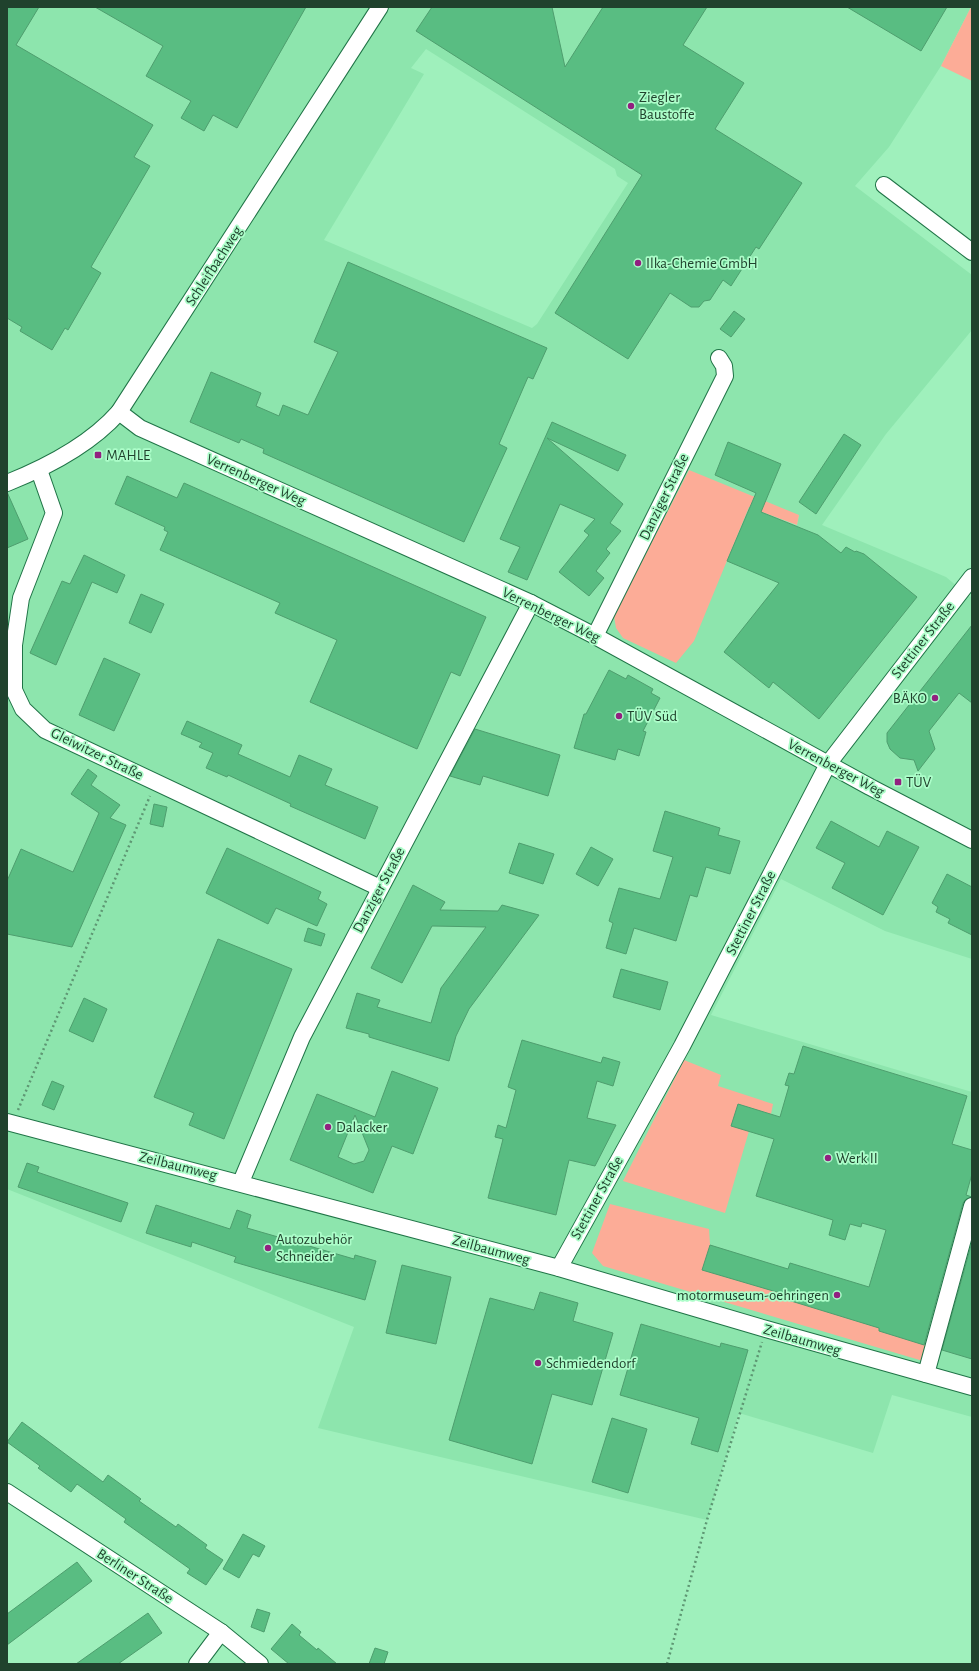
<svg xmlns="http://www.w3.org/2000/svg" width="979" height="1671" viewBox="0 0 979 1671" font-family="'Alegreya Sans',sans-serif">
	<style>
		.built { fill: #8de5ad; fill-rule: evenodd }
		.green { fill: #fcac97 }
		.building { fill: #59bd82; stroke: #4e9e6e; fill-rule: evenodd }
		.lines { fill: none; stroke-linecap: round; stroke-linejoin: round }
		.minor-casing { stroke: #207447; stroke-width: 18 }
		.path { stroke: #5e9773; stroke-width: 2.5; stroke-dasharray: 2 3; stroke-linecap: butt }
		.minor { stroke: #fff; stroke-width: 16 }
		.poi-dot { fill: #922080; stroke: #acfdc9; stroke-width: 1.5 }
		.labels { text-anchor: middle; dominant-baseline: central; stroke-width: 3.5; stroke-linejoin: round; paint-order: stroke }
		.poi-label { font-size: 15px; fill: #20422d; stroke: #acfdc9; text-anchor: start }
		.street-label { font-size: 15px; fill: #20422d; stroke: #acfdc9 }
	</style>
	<rect width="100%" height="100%" fill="#9ff0bc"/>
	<!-- built -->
	<path class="built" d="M7 7H971L941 66 889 147 855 186 972 275V330L886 434 822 525 946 577 970 597 972 595V959L885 931 781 879 711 1015 972 1092V1417L892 1395 873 1453 739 1413 707 1520 318 1428 354 1327 7 1189ZM426 49 615 169 617 176 628 183 537 324 532 328 324 240 424 74 411 68ZM749 506 799 515 797 525H796Z"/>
	<!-- green -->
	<g class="green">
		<path d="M971 7H972V81L941 66Z"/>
		<path d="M689 470 799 515 797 525 749 507 694 641 676 663 623 638 616 628 614 616Z"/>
		<path d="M684 1060 721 1075 718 1086 773 1104 771 1114 738 1104 731 1126 749 1131 725 1213 623 1181Z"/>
		<path d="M610 1204 709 1229 710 1245 703 1270 780 1293 779 1297 879 1328V1331L926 1345 923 1361 603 1266 592 1253Z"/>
	</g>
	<!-- building -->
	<g class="building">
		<path d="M7 7H39L16 45 153 125 134 157 150 166 91 267 101 273 68 330 65 328 52 350 20 331 22 327 7 318Z"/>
		<path d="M95 7H306L237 128 213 115 204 131 181 118 191 101 146 76 163 46Z"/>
		<path d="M432 7H552L565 67 603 7H707L683 45 744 83 715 129 802 183 759 249 756 247 731 286 723 280 710 300 704 301 699 307H691L670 293 628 359 555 313 642 175 416 31Z"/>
		<path d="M847 7H947L921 51Z"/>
		<path d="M348 262 547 348 533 379 528 377 499 444 507 448 464 542 263 453 264 449 241 439 239 443 190 422 211 372 261 393 256 406 279 416 283 405 308 415 338 352 314 342Z"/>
		<path d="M734 311 745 319 731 337 720 329Z"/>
		<path d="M552 422 626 455 618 471 547 438 623 504 610 523 621 531 606 549 610 553 596 571 604 578 589 596 559 572 589 535 584 531 595 519 560 504 527 580 508 572 520 547 500 539Z"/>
		<path d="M844 434 861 445 816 514 799 502Z"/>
		<path d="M728 442 781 464 761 512 818 535 841 553 846 547 855 552 856 551 864 554 917 597 819 719 773 682 769 688 724 652 779 583 727 561 756 493 715 475Z"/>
		<path d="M127 476 177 498 184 483 486 617 460 676 451 672 417 749 310 702 337 640 275 613 280 603 160 550 168 532 164 530 165 527 115 504Z"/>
		<path d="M7 492 28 539 7 548Z"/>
		<path d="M84 555 125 575 117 593 92 582 56 665 30 653 62 581 70 584Z"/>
		<path d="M141 594 164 604 151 633 129 623Z"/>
		<path d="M972 625V703L959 693 929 731 935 749 918 771 914 760 900 758 890 749 887 742V733Z"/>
		<path d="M104 658 140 674 114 731 79 715Z"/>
		<path d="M609 670 626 679 628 675 653 689 651 693 660 698 643 731 646 732 639 756 618 749 615 760 574 748 584 714H586Z"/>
		<path d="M187 721 242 745 238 754 290 777 299 755 332 769 325 785 378 807 365 839 290 806 291 804 228 775 227 777 206 768 213 753 199 747 202 743 181 734Z"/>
		<path d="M475 729 560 755 548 796 483 776 480 785 450 776Z"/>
		<path d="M88 769 97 776 91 785 120 805 110 818 126 825 72 947 7 934V881L21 849 73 872 99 813 71 794Z"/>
		<path d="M154 804 167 807 163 827 150 824Z"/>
		<path d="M665 811 720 828 718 835 740 841 730 874 706 867 697 897 690 895 676 941 634 928 626 954 606 948 613 923 609 921 619 888 660 899 673 857 653 851Z"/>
		<path d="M831 821 879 847 887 831 919 847 883 915 832 888 845 863 816 848Z"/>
		<path d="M519 843 554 854 543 884 509 873Z"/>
		<path d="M591 847 613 859 598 886 576 874Z"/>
		<path d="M227 848 321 892 318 899 327 904 317 926 276 908 268 924 206 893Z"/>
		<path d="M947 874 972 887V935L948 923 950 919 936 912 938 907 932 903Z"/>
		<path d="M413 885 445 902 440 910 498 911 502 905 539 915 469 1009 456 1036 449 1061 369 1037V1034L346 1028 357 993 380 1000 377 1007 431 1023 441 988 486 927 432 926 402 983 371 968Z"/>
		<path d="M308 928 325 934 321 946 304 941Z"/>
		<path d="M218 939 292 969 224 1139 189 1125 194 1113 154 1097Z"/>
		<path d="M621 969 668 982 660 1010 613 997Z"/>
		<path d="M84 998 107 1009 93 1042 69 1031Z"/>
		<path d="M522 1040 601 1063 603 1057 620 1062 613 1086 597 1081 587 1118 616 1125 595 1166 569 1160 556 1215 488 1198 503 1139 495 1137 498 1125 506 1128 516 1090 508 1087Z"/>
		<path d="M803 1046 967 1096 952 1144 972 1150V1174L966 1195 972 1197 966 1199 963 1203 924 1345 879 1331V1328L778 1297 780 1293 702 1270 710 1245 788 1269 790 1263 869 1287 886 1230 862 1223 861 1227 850 1224 845 1240 829 1235 833 1220 756 1196 774 1139 731 1126 738 1104 780 1117 789 1086 785 1085 789 1073 794 1074Z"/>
		<path d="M392 1071 438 1088 413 1154 392 1146 373 1193 290 1160 317 1094 375 1117ZM355 1115 369 1150 364 1161 354 1164 338 1157Z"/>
		<path d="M52 1081 64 1086 54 1110 42 1105Z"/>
		<path d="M27 1163 39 1167 37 1172 128 1203 121 1222 18 1187Z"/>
		<path d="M156 1205 230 1229 237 1210 251 1215 247 1228 354 1259 355 1255 376 1261 365 1300 234 1262 236 1257 192 1242 191 1247 146 1233Z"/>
		<path d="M972 1242V1359L942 1350Z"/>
		<path d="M402 1265 451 1277 436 1344 386 1333Z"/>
		<path d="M540 1292 578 1303 573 1321 613 1333 592 1405 552 1394 532 1464 449 1440 490 1298 534 1310Z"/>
		<path d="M641 1324 720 1347 721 1343 748 1350 718 1452 691 1444 699 1418 620 1395Z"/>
		<path d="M612 1418 647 1429 628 1493 592 1482Z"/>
		<path d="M22 1422 103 1482 108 1475 141 1499 139 1501 176 1527 178 1524 207 1545 205 1548 223 1560 206 1585 187 1573 190 1569 124 1522 126 1519 77 1484 71 1492 38 1468 40 1466 7 1442Z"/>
		<path d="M243 1534 265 1546 259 1557 253 1554 239 1578 223 1569Z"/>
		<path d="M77 1562 92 1581 7 1645V1614Z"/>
		<path d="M257 1609 270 1613 264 1632 251 1627Z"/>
		<path d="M148 1613 162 1633 118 1664H76Z"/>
		<path d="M292 1624 301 1632 299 1635 317 1650 318 1648 337 1664H289L271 1649Z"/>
		<path d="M375 1648 388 1652 384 1664H369Z"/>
	</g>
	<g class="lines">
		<!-- minor casing -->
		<g class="minor-casing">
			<g id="minor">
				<path d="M884 185 972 252"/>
				<path d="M119 412 140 428 531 603 595 636 870 787 972 840"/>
				<path d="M39 470 54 513 21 598 14 645V690L23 709 45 730 380 888"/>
				<path d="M7 483C47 467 90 445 119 412L380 7"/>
				<path d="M595 636 725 376 724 366 719 358"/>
				<path d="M7 1122 559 1268 766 1329 972 1387"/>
				<path d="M241 1182 302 1037 531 603"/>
				<path d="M559 1268 682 1046 828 764 972 577"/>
				<path d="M926 1374 972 1206"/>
				<path d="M7 1492 221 1632 260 1664"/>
				<path d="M197 1664 221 1632"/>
			</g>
		</g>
		<!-- path -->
		<g class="path">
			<path d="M18 1110 150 796"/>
			<path d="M667 1664 707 1520 762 1342"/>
		</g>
		<!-- minor -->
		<use href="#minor" class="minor"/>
	</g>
	<!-- markers -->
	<g class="poi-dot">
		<circle cx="631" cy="106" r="4"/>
		<circle cx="638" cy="263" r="4"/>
		<rect x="94" y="451" width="8" height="8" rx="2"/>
		<circle cx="935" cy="698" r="4"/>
		<circle cx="619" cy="716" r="4"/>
		<rect x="894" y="778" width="8" height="8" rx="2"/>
		<circle cx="328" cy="1127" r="4"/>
		<circle cx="828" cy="1158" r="4"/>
		<circle cx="268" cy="1248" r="4"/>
		<circle cx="837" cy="1295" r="4"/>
		<circle cx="538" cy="1363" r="4"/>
	</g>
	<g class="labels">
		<!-- poi labels -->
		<g class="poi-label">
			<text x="639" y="97">Ziegler<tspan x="639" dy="17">Baustoffe</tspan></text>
			<text x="646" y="263">Ilka-Chemie GmbH</text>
			<text x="106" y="455">MAHLE</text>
			<text x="927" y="698" text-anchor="end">BÄKO</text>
			<text x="627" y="716">TÜV Süd</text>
			<text x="906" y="782">TÜV</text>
			<text x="336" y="1127">Dalacker</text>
			<text x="836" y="1158">Werk II</text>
			<text x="276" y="1239">Autozubehör<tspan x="276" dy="17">Schneider</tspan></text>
			<text x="829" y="1295" text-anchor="end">motormuseum-oehringen</text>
			<text x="546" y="1363">Schmiedendorf</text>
		</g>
		<!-- street labels -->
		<g class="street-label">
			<text transform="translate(214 266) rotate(-57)">Schleifbachweg</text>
			<text transform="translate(256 480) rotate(24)">Verrenberger Weg</text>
			<text transform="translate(664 497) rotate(-64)">Danziger Straße</text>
			<text transform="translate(551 615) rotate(26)">Verrenberger Weg</text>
			<text transform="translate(923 640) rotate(-52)">Stettiner Straße</text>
			<text transform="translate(97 754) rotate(26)">Gleiwitzer Straße</text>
			<text transform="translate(836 768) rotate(28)">Verrenberger Weg</text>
			<text transform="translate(379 890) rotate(-62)">Danziger Straße</text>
			<text transform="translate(751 913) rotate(-63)">Stettiner Straße</text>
			<text transform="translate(178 1166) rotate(14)">Zeilbaumweg</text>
			<text transform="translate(597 1198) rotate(-61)">Stettiner Straße</text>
			<text transform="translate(491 1250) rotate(15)">Zeilbaumweg</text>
			<text transform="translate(802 1340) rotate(16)">Zeilbaumweg</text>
			<text transform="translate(135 1576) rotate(33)">Berliner Straße</text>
		</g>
	</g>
	<!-- border -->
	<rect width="979" height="1671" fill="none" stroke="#20422d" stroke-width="16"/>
</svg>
